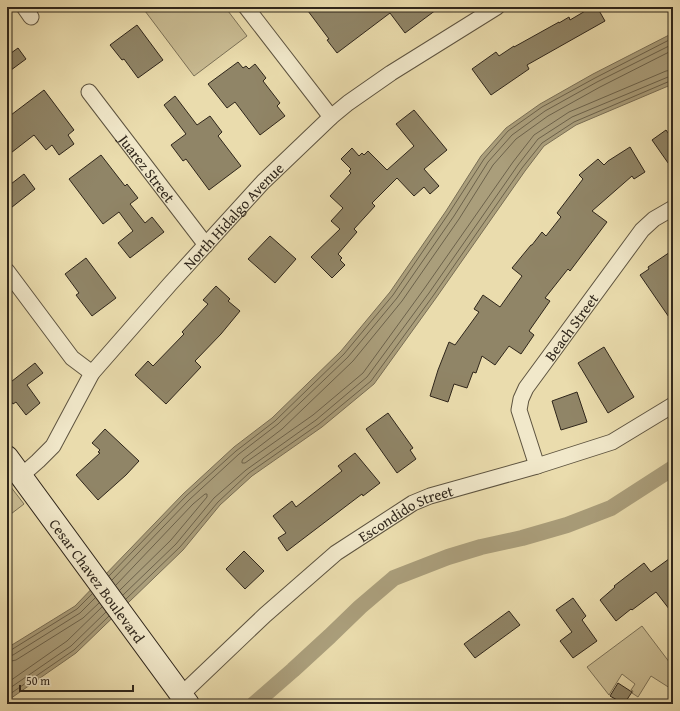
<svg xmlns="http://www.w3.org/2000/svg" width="680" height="711" viewBox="0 0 680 711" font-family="'Gentium Book Plus',serif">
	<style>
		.green { fill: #cabd94; stroke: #7c7258 }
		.water { fill: #aa9e7b; stroke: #796e55 }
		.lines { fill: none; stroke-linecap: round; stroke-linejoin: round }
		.shore { stroke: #6c624b; stroke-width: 1 }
		.canal { stroke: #aa9e7b; stroke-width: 16 }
		.building { fill: #908567; stroke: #2f261b }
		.street-casing { stroke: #5e5440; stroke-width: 17 }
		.secondary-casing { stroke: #2f261b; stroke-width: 24 }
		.street { stroke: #f1e8ca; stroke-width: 15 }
		.secondary { stroke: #f1e8ca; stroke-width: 22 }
		.labels { text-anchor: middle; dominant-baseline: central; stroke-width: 4; stroke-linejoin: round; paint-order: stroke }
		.street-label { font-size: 15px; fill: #2f261b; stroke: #f1e8ca }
	</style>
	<rect width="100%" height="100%" fill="#eadcad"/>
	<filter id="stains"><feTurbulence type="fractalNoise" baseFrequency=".005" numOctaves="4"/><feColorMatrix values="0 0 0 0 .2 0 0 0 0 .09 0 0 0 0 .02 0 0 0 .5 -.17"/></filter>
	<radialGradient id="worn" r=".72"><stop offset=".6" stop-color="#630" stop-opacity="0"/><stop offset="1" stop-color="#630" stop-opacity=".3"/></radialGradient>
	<!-- green -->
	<g class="green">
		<path d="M142 7H225L247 36 194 76Z"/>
		<path d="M7 482 24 504 7 517Z"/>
		<path d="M642 626 673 667V690L651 676 638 697 632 693 633 691 631 690 635 684 622 674 609 695 587 667Z"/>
	</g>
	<!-- water -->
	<path class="water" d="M673 33V84L576 125 544 146 525 171 436 298 374 384 322 427 252 476 220 505 183 550 76 653 7 701V648L75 606 183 494 234 447 272 418 341 351 390 292 446 211 481 156 506 128 540 104 593 74Z"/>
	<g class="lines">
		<!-- shore -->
		<g class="shore">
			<path d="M673 50 600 87 548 116 516 139 493 165 459 219 402 301 353 361 282 429 243 459 242 461V463H245L313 415 363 373 424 289 513 162 534 135 569 112 666 71 673 70"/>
			<path d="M109 576 186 496 236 451 275 421 344 354 393 295 449 213 484 159 508 131 542 107 595 78 673 38"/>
			<path d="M112 580 189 500 239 454 278 424 348 357 397 298 454 216 488 162 512 135 545 111 597 82 673 44"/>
			<path d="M116 585 193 504 205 494H207V497L171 540 120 590"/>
			<path d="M123 595 176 544 214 498 246 470 316 420 367 377 429 293 518 165 538 139 572 117 668 77 673 76"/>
			<path d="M126 599 180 547 218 502 249 473 319 424 371 381 433 296 522 168 542 143 574 122 670 81H673"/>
			<path d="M7 651 11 650 77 609 92 594"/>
			<path d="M7 656 13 655 80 613 95 598"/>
			<path d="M7 662 16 660 83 618 99 603"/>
			<path d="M7 683 67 641 102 607"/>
			<path d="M7 690 71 646 106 612"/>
			<path d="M7 696 74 650 109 616"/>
		</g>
		<!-- canal -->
		<path class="canal" d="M254 704 293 670 330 636 360 607 394 578 448 557 481 547 522 538 567 525 611 508 673 468"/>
	</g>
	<!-- building -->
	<g class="building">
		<path d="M305 7H440L405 33 390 13 337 53 327 40 329 39Z"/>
		<path d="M592 7H597L605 21 527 65 529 69 491 95 472 69 496 52 499 56 514 46V47L559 22V23L569 17 570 20Z"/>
		<path d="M137 25 163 60 138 78 124 59 122 60 110 45Z"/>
		<path d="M18 48 26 59 7 73V56Z"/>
		<path d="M238 62 243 68 246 66 249 69 255 64 266 78 263 81 280 103 277 106 285 116 260 135 235 102 227 108 208 84Z"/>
		<path d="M44 90 74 130 68 135 74 144 59 155 52 145 46 150 34 135 7 156V118Z"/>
		<path d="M175 96 197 125 210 116 222 132 218 136 241 166 209 190 186 159 183 161 171 145 186 134 164 105Z"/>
		<path d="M414 110 447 150 424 169 439 186 430 194 424 187 414 196 397 178 372 203 375 206 354 229 357 232 338 254 342 258 340 260 345 265 332 278 311 257 340 229 331 221 343 208 330 196 351 173 349 171 351 169 341 159 352 148 359 156 362 153 364 155 368 151 387 170 414 146 396 124Z"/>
		<path d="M666 130 673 140V170L652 140Z"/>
		<path d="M630 147 645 172 634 179 632 176 592 211 607 222 570 271 568 269 545 298 550 301 529 331 534 335 521 354 509 346 495 365 482 356 476 373 473 372 467 388 454 384 448 402 430 396 438 370 449 342 455 345 479 312 474 309 483 295 500 307 522 276 512 268 531 245H532L542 232 546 236 561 217 557 213 583 179 579 175 598 159 604 165 608 161Z"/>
		<path d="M101 155 125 186 127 184 138 198 130 204 145 223 152 217 164 232 130 258 118 243 133 231 119 212 103 224 69 179Z"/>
		<path d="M24 174 35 189 7 211V187Z"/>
		<path d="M270 236 296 259 275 283 248 259Z"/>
		<path d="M673 250V323L640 275 649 269 648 267Z"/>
		<path d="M86 258 116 298 92 316 76 295 79 293 65 274Z"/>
		<path d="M216 286 230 299 228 301 240 311 221 334 195 361 201 367 166 404 135 375 148 361 153 366 184 334 182 332 208 304 203 300Z"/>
		<path d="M604 347 634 397 608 413 578 363Z"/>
		<path d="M35 363 43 373 27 385 40 403 26 415 16 402 13 404 7 396V385Z"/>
		<path d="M577 392 587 422 561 430 552 401Z"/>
		<path d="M388 413 413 448 410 450 416 459 397 473 366 429Z"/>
		<path d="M105 429 139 461 126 475 98 500 76 475 100 453 98 452 100 450 92 443Z"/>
		<path d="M355 453 380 483 363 496 362 494 287 551 278 538 286 533 273 516 292 501 296 507 342 471 338 466Z"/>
		<path d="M244 551 264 571 245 589 226 569Z"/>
		<path d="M673 556V614L656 592 632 610 631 609 616 621 600 600 615 587 614 586 644 563 651 572Z"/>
		<path d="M573 598 586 616 582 620 597 641 573 658 560 641 572 632 556 610Z"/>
		<path d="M509 611 520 625 475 658 464 644Z"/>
		<path d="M618 683 632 692 624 704 610 696Z"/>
	</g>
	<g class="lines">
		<!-- street casing -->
		<g class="street-casing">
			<g id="street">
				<path d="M24 7 31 17"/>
				<path d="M246 7 331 117"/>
				<path id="s1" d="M89 92 206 245"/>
				<path d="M7 271 72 358 92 373"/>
				<path id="s2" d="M537 466 519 410 521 399 526 388 642 230 654 219 673 208"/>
				<path id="s3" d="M21 476 38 461 53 446 92 373 170 284 263 182 331 117 348 103 391 73 497 7"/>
				<path id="s4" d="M181 695 265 615 336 553 413 503 430 496 537 466 612 442 673 405"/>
			</g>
		</g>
		<!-- secondary casing -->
		<g class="secondary-casing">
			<g id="secondary">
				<path id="s5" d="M7 457 188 704"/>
			</g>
		</g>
		<!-- street -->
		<use href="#street" class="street"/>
		<!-- secondary -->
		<use href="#secondary" class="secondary"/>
	</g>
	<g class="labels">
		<!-- street labels -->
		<g class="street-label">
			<text stroke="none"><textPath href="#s1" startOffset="96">Juarez Street</textPath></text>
			<text stroke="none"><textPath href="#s3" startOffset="338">North Hidalgo Avenue</textPath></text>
			<text stroke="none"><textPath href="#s2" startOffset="158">Beach Street</textPath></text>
			<text stroke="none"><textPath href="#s4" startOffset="291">Escondido Street</textPath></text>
			<text stroke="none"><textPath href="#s5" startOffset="153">Cesar Chavez Boulevard</textPath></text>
		</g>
	</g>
	<!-- margin -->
	<rect width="680" height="711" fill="none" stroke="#eadcad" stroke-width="24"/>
	<rect x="8" y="8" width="664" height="695" fill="none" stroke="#2f261b" stroke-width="2"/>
	<rect x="12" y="12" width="656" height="687" fill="none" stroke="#2f261b"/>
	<!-- scale -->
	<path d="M20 685v6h113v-6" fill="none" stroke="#2f261b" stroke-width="2"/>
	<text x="26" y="685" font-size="12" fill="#2f261b" stroke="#f1e8ca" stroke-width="3" paint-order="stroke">50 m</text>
	<rect width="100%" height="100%" filter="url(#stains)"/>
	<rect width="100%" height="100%" fill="url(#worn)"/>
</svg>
